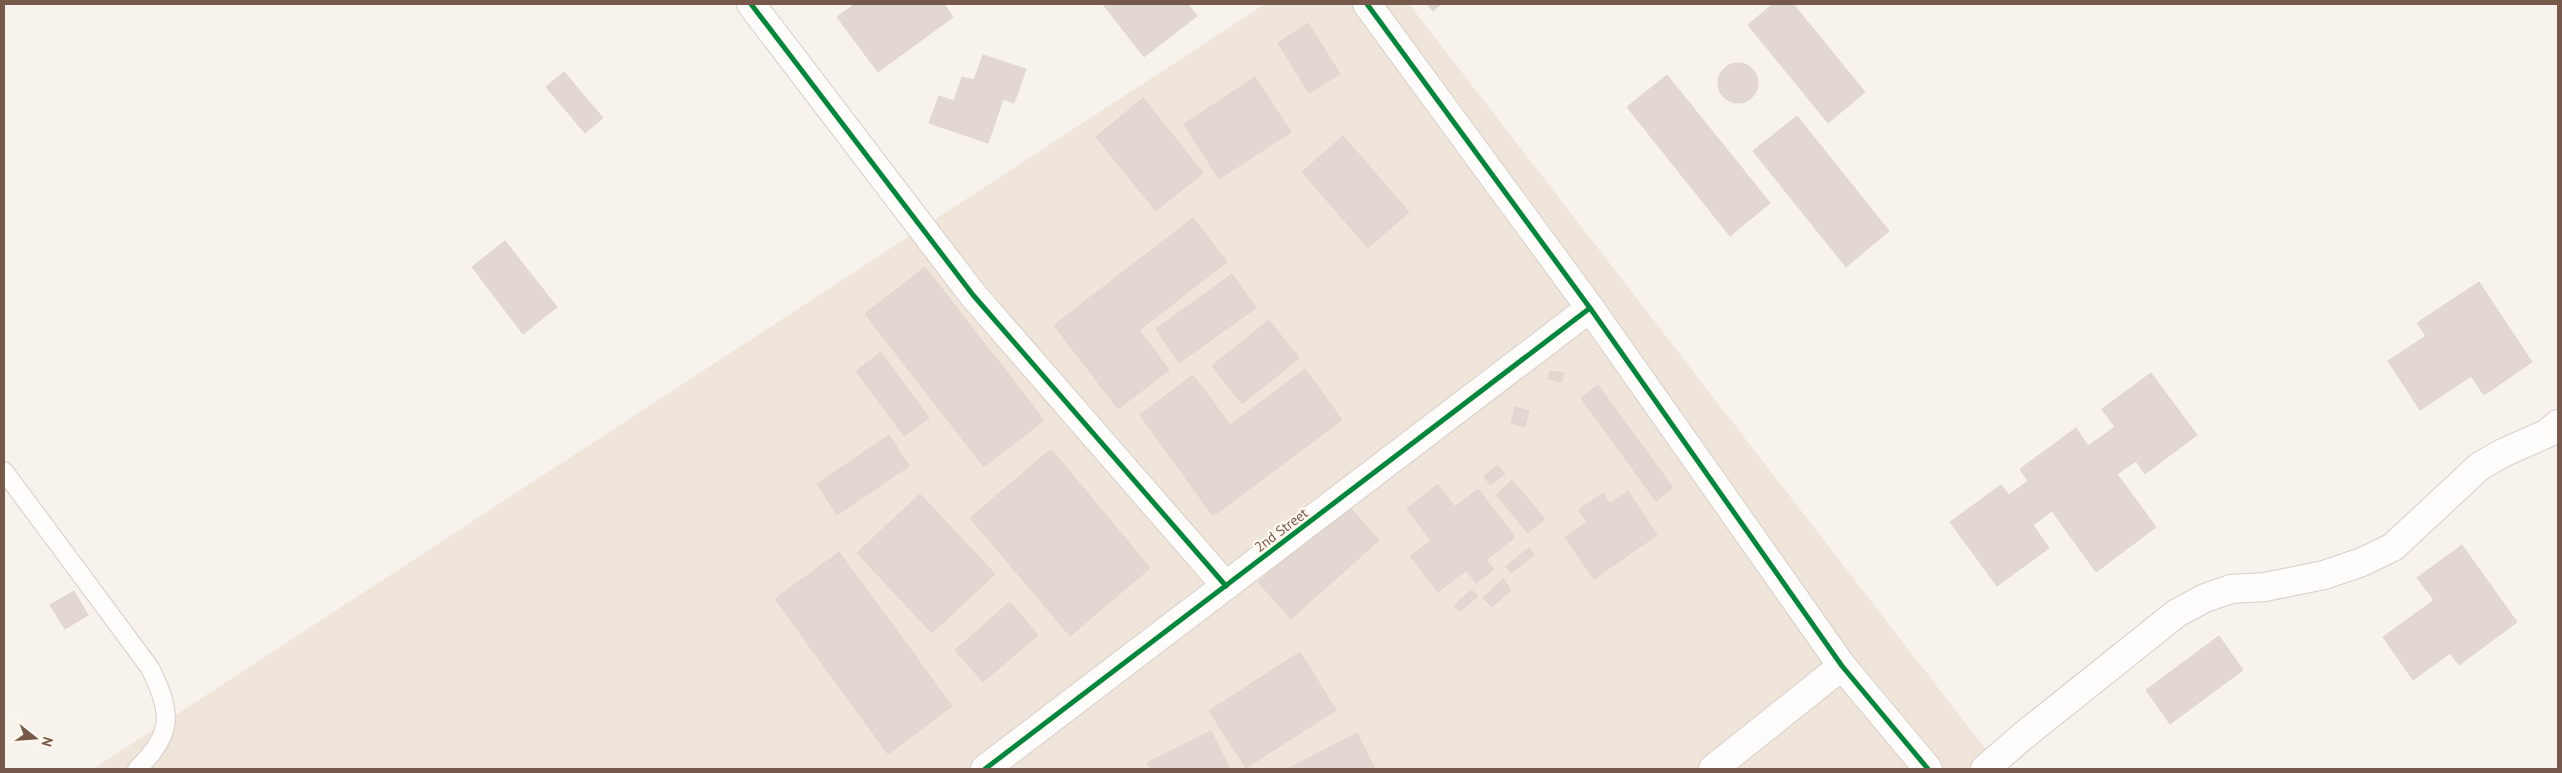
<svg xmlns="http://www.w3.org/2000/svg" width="2562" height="773" viewBox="0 0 2562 773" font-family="'PT Sans',sans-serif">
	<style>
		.residential { fill: #f0e5da }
		.building { fill: #e2d8d1; stroke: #e1d5ce }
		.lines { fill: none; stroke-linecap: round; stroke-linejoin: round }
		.lane-casing { stroke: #d6cec9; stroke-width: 20 }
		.street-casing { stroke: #d6cec9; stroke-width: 30 }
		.lane { stroke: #fefdfc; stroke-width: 18 }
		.street { stroke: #fefdfc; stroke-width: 28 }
		.cycleway-casing { stroke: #fff8ef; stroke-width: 8 }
		.cycleway { stroke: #00873e; stroke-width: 5 }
		.labels { text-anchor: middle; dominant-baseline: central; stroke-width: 5; stroke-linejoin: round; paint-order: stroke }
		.street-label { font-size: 14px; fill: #77594b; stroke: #fff8ef }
	</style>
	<rect width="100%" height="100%" fill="#f7f2ec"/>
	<!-- residential -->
	<path class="residential" d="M1265 4H1409L2001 769H93Z"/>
	<!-- building -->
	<g class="building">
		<path d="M855 4H944L953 17 878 72 837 17Z"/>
		<path d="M1103 4H1188L1197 16 1144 57Z"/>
		<path d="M1427 4H1441L1433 11Z"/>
		<path d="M1773 4H1793L1865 92 1828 123 1748 25Z"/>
		<path d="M1308 23 1340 74 1309 93 1278 43Z"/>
		<path d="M983 55 1026 69 1014 103 1003 99 988 143 929 123 939 96 954 101 962 77 974 80Z"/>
		<circle cx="1738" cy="83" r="20"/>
		<path d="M564 72 603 118 585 133 546 87Z"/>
		<path d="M1667 75 1770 203 1730 236 1627 107Z"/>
		<path d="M1255 77 1291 132 1219 179 1184 124Z"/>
		<path d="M1143 98 1203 173 1156 211 1096 137Z"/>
		<path d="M1797 116 1889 231 1846 267 1753 151Z"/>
		<path d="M1343 136 1409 212 1368 248 1302 172Z"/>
		<path d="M1193 218 1227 262 1139 330 1169 370 1118 409 1054 325Z"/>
		<path d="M505 241 557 307 523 334 472 267Z"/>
		<path d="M925 267 1044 420 984 467 865 314Z"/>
		<path d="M1232 274 1256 308 1179 363 1156 329Z"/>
		<path d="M2479 282 2532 362 2484 395 2471 376 2420 410 2388 361 2426 336 2417 323Z"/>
		<path d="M1269 320 1299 358 1242 404 1212 366Z"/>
		<path d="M881 352 929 418 904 436 856 371Z"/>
		<path d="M1305 369 1342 420 1213 516 1140 415 1193 375 1230 425Z"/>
		<path d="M1550 371 1564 373 1562 382 1548 379Z"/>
		<path d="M2151 373 2197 435 2145 474 2136 461 2117 474 2156 527 2096 572 2052 511 2033 525 2049 548 1997 586 1950 522 2001 485 2009 495 2028 481 2020 469 2076 428 2088 446 2115 427 2102 409Z"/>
		<path d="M1598 385 1673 488 1656 501 1581 398Z"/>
		<path d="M1515 407 1529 411 1525 427 1511 423Z"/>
		<path d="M889 435 909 466 837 515 817 484Z"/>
		<path d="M1051 449 1150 568 1070 636 970 518Z"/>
		<path d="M1498 465 1505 474 1490 485 1484 476Z"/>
		<path d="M1512 480 1545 519 1528 533 1496 495Z"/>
		<path d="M1438 484 1455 507 1478 489 1515 537 1486 560 1494 569 1476 583 1466 570 1438 592 1410 556 1431 541 1407 509Z"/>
		<path d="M1628 491 1657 535 1594 579 1565 537 1587 522 1579 510 1603 493 1610 504Z"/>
		<path d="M920 494 995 574 932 633 857 553Z"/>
		<path d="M1347 504 1379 540 1291 619 1258 582Z"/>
		<path d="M2462 545 2517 622 2459 665 2450 653 2413 680 2383 637 2434 600 2417 578Z"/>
		<path d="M1529 548 1534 555 1511 573 1506 566Z"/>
		<path d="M839 552 952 706 888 754 775 599Z"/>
		<path d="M1503 579 1511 590 1492 607 1483 598Z"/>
		<path d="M1472 590 1478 596 1459 612 1454 605Z"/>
		<path d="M74 591 88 615 65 629 50 605Z"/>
		<path d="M1010 602 1038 635 983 682 955 650Z"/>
		<path d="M2219 636 2243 670 2170 724 2146 690Z"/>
		<path d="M1300 652 1336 710 1246 768 1209 711Z"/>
		<path d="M1211 731 1230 769H1150L1147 763Z"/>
		<path d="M1357 733 1375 769H1287Z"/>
	</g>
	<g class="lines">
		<!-- lane casing -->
		<g class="lane-casing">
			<path id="lane" d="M4 471 150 668C172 712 174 734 137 769"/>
		</g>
		<!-- street casing -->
		<g class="street-casing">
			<g id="street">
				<path d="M751 4 973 295 1226 586"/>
				<path d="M1367 4 1590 308 1842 666 1928 769"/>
				<path d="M985 769 1590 308"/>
				<path d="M1713 769 1842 666"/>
				<path d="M1985 769 2023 736 2177 613 2205 598 2231 589 2265 587 2324 575 2362 562 2393 547 2480 466 2503 453 2548 433 2558 424"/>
			</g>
		</g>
		<!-- lane -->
		<use href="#lane" class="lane"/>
		<!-- street -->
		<use href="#street" class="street"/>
		<!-- cycleway casing -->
		<g class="cycleway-casing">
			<g id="cycleway">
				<path d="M751 4 973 295 1226 586"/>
				<path d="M1367 4 1590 308 1842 666 1928 769"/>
				<path d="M985 769 1590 308"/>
			</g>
		</g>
		<!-- cycleway -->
		<use href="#cycleway" class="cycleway"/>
	</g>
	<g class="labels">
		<!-- street labels -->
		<g class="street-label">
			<text transform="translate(1281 530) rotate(-37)">2nd Street</text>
		</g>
	</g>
	<!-- border -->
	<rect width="2562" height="773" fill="none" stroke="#77594b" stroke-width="10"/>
	<!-- north arrow -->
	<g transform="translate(35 738) rotate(107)" stroke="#fff8ef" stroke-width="4" paint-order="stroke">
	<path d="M0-4L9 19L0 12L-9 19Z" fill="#77594b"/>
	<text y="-8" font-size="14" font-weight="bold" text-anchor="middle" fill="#77594b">N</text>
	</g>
</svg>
